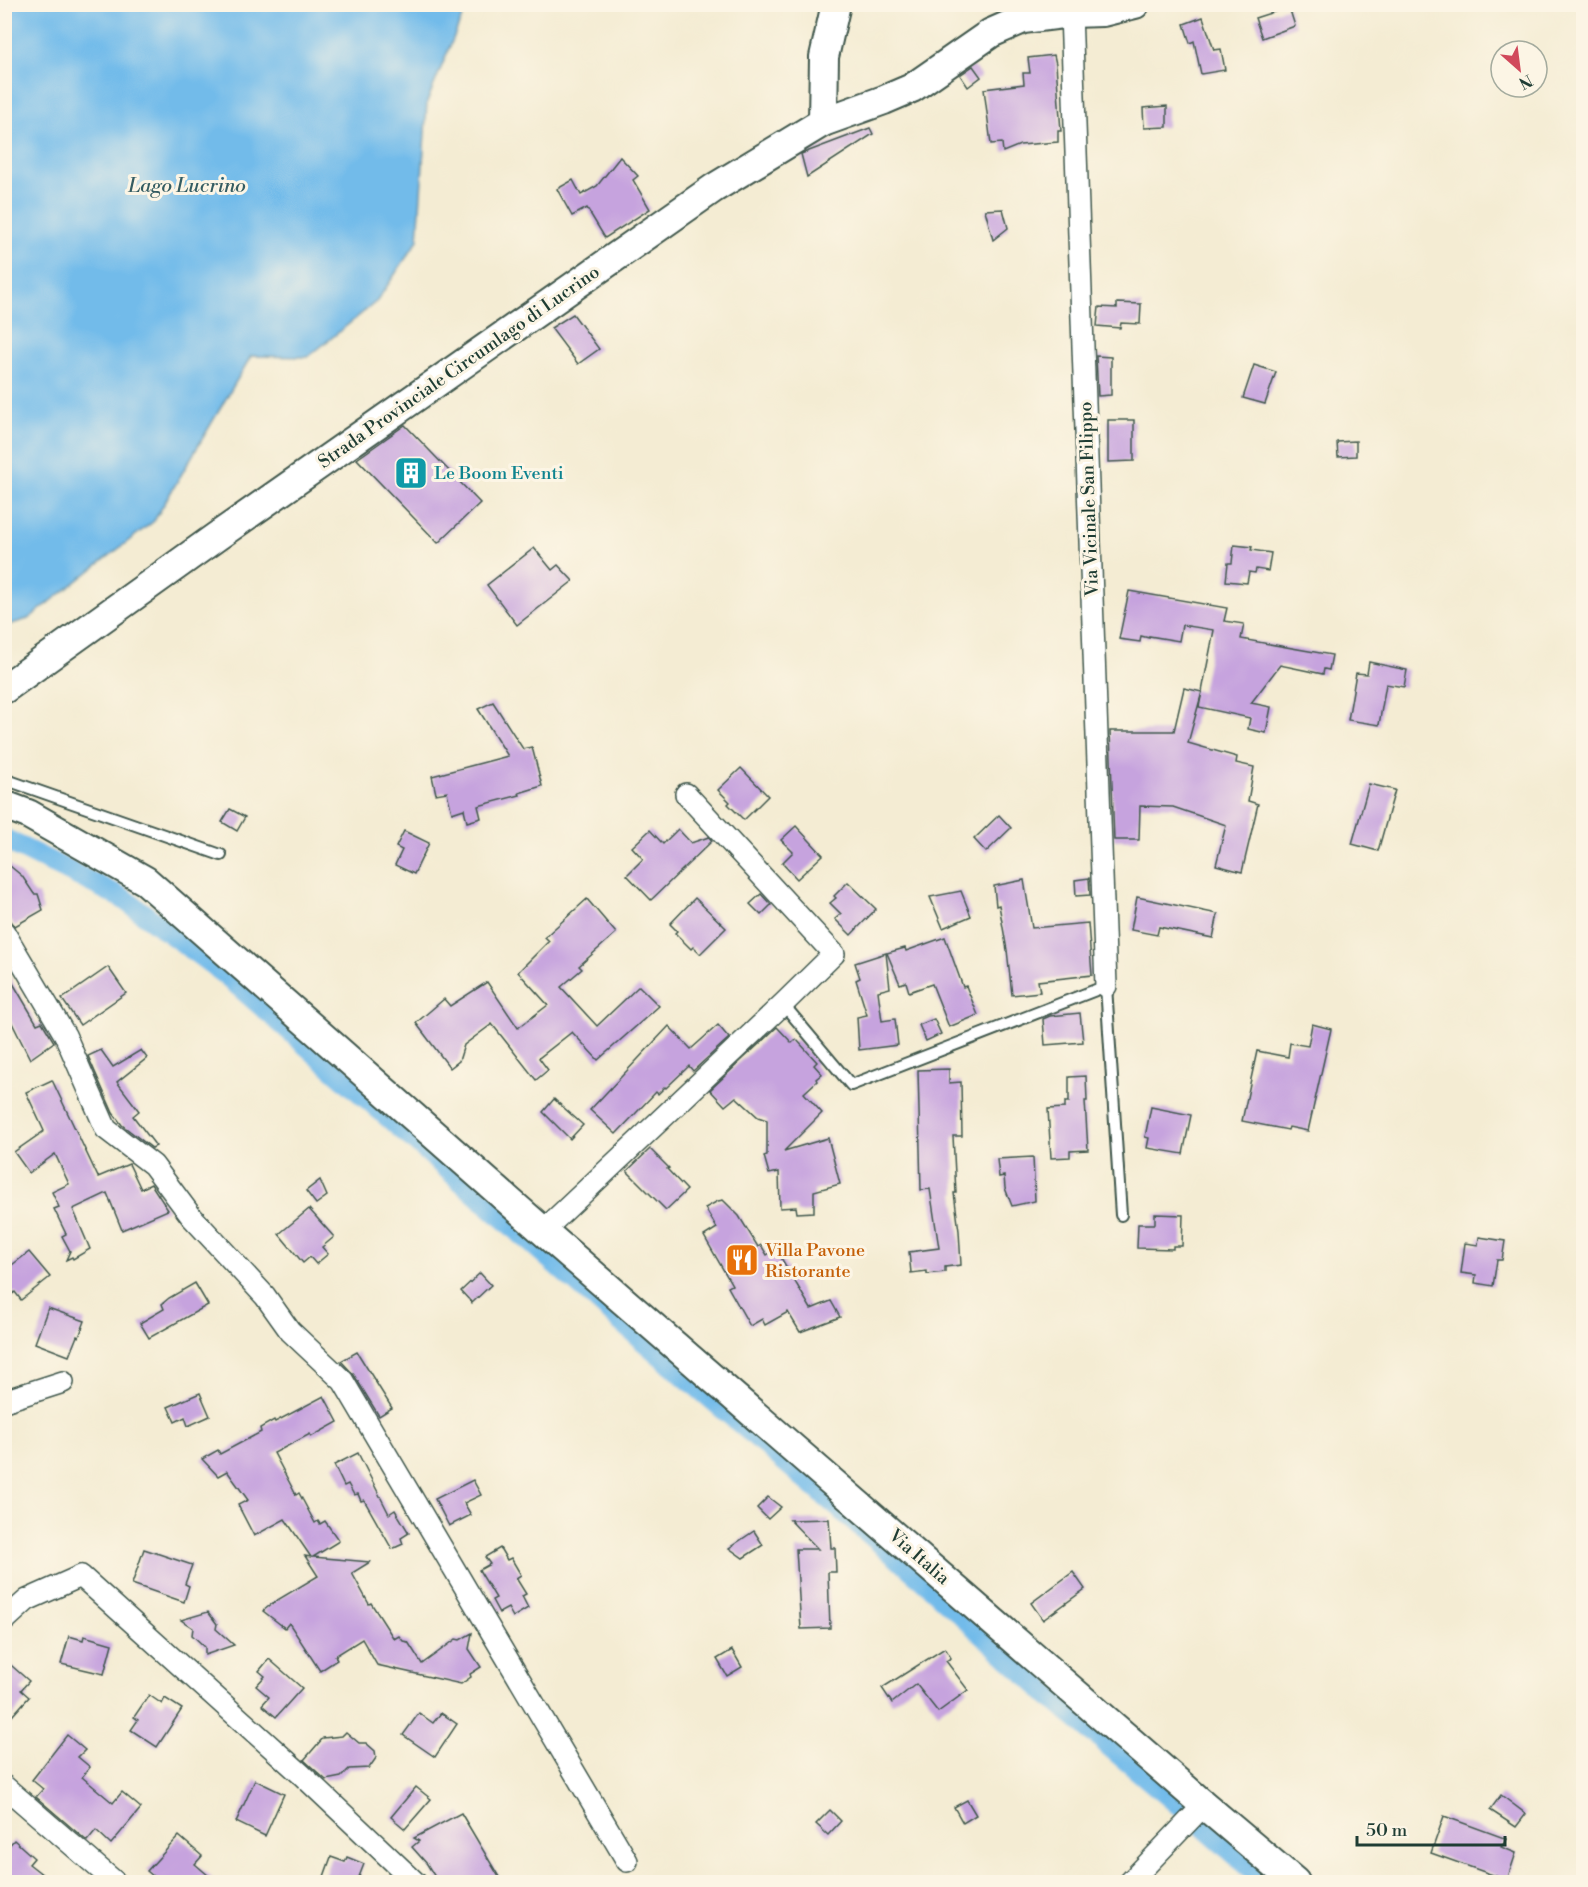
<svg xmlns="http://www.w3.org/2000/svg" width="1588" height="1887" font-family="'Libre Bodoni',serif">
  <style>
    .water { fill: #72bbea; stroke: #487c8f; stroke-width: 1.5 }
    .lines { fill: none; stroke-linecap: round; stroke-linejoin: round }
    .canal { stroke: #72bbea; stroke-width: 21 }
    .building { fill: #c6a3de }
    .lane-casing { stroke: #3f574c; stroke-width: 14 }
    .street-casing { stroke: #3f574c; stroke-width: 24 }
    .secondary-casing { stroke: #3f574c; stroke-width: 32 }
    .lane { stroke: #fff; stroke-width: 10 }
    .street { stroke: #fff; stroke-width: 21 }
    .secondary { stroke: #fff; stroke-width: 28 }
    .labels { text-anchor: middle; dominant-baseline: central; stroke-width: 6; stroke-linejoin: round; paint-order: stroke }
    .street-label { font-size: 18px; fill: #1f3d34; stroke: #fcf5e5 }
    .culture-label { font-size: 18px; fill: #0d838f; stroke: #fcf5e5; text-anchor: start }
    .food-label { font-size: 18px; fill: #c56008; stroke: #fcf5e5; text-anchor: start }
    .water-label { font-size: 20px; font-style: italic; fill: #345c62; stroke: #fcf5e5 }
  </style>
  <rect width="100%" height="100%" fill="#fcf5e5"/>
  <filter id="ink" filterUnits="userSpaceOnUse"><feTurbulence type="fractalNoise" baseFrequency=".0167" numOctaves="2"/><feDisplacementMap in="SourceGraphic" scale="12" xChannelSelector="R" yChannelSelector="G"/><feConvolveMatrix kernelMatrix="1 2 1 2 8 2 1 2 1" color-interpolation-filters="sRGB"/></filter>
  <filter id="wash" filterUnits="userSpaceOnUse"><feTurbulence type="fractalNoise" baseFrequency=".008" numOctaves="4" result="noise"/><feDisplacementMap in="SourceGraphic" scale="24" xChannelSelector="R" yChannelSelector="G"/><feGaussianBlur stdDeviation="1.35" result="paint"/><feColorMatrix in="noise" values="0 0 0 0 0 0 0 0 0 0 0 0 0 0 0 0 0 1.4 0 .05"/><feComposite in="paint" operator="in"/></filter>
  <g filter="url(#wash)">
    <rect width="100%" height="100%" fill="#f4ecd3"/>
    <path class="water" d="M 5,4 L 467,5 L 427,102 L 418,240 L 377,301 L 308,357 L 251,356 L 154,521 L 28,619 L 5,626 Z"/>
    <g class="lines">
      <g class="canal">
        <path d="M 4,839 L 121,897 L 225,974 L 625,1325 L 927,1583 L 1051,1697 L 1180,1806"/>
        <path d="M 1205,1828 L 1267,1882"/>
      </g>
    </g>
    <g id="blocks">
      <g class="building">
        <path d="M 1289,7 L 1295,26 L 1262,38 L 1255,18 Z"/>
        <path d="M 1203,17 L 1214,50 L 1221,49 L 1225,70 L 1201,74 L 1194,41 L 1190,43 L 1184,24 Z"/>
        <path d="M 1054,55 L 1056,64 L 1061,131 L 1058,131 L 1058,142 L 1020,145 L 1003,152 L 1002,143 L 991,144 L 984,89 L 1024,84 L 1023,73 L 1030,73 L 1028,58 Z"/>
        <path d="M 973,66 L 981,77 L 968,87 L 960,75 Z"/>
        <path d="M 1167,106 L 1167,127 L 1144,128 L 1143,108 Z"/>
        <path d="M 870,128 L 873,134 L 807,177 L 801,154 Z"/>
        <path d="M 620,157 L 638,176 L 633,180 L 650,209 L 605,238 L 587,208 L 572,216 L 557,189 L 573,180 L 581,195 L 597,186 Z"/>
        <path d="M 1003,209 L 1008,228 L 993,240 L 985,210 Z"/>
        <path d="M 1117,303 L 1141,304 L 1140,324 L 1121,323 L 1120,328 L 1097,326 L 1099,307 L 1117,308 Z"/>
        <path d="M 573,314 L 599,349 L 578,364 L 551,328 Z"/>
        <path d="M 1096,356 L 1111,357 L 1111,395 L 1098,396 Z"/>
        <path d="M 1254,365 L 1276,372 L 1265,404 L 1243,398 Z"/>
        <path d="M 1108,420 L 1134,420 L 1134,461 L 1108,462 Z"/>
        <path d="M 405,425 L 480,503 L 438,543 L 357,459 Z"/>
        <path d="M 1356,441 L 1356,456 L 1338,457 L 1337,442 Z"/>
        <path d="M 1234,545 L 1252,547 L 1251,550 L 1271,553 L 1268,571 L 1256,569 L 1255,573 L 1249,572 L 1247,583 L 1226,581 L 1228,563 L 1232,563 Z"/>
        <path d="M 534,548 L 552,570 L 558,565 L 573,581 L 517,625 L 487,585 Z"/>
        <path d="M 1129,591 L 1227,608 L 1224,621 L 1244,624 L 1241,639 L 1332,655 L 1329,670 L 1324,669 L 1323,674 L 1280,665 L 1251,703 L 1271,707 L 1266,733 L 1248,729 L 1250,718 L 1199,707 L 1214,630 L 1182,625 L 1179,641 L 1149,636 L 1149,638 L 1141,636 L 1140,642 L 1119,639 Z"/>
        <path d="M 1369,662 L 1407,670 L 1404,687 L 1386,684 L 1379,725 L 1348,720 L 1356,673 L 1367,674 Z"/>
        <path d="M 1184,688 L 1202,692 L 1188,743 L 1237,757 L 1236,763 L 1254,767 L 1248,801 L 1258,804 L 1242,872 L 1216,865 L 1226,825 L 1173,807 L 1140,806 L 1139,840 L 1114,840 L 1110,731 L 1174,731 Z"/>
        <path d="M 493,702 L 523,749 L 532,747 L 542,786 L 519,793 L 520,795 L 478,806 L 481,818 L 467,822 L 464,809 L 452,813 L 447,792 L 436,794 L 432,776 L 508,756 L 478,709 Z"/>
        <path d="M 741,768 L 768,796 L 744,820 L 728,804 L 730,802 L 718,790 Z"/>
        <path d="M 1369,784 L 1395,790 L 1378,851 L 1352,844 Z"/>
        <path d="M 230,809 L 245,817 L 237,831 L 222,822 Z"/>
        <path d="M 999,815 L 1011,828 L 986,852 L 974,839 Z"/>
        <path d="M 796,826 L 823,855 L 797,879 L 782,863 L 793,852 L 781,840 Z"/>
        <path d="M 678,829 L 691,843 L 709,837 L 712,841 L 651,900 L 627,875 L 643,859 L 632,847 L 650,830 L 663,844 Z"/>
        <path d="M 404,831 L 429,843 L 414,874 L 395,865 L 402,850 L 396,847 Z"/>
        <path d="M 4,861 L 22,876 L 34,894 L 38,894 L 43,910 L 15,926 L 11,921 L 4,919 Z"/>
        <path d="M 1089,878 L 1090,895 L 1076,896 L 1075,880 Z"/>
        <path d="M 1024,880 L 1032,928 L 1088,923 L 1092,975 L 1038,981 L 1040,992 L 1012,995 L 1007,950 L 999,905 L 996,906 L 994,886 Z"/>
        <path d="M 848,882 L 876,909 L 851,935 L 835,919 L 841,914 L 830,903 L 836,898 L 834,896 Z"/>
        <path d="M 961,891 L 971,916 L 943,928 L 930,897 Z"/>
        <path d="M 761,894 L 771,905 L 761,915 L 750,904 Z"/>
        <path d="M 1137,897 L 1218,914 L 1213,938 L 1159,927 L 1157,935 L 1131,930 Z"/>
        <path d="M 695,898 L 726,928 L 700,954 L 693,947 L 691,949 L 675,933 L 677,931 L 670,924 Z"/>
        <path d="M 587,899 L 616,933 L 579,966 L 582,969 L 561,987 L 597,1026 L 639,986 L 659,1006 L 598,1060 L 572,1032 L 539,1058 L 548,1070 L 536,1080 L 492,1024 L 464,1045 L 459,1061 L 450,1068 L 416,1023 L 444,999 L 450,1006 L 487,982 L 518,1028 L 548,1005 L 518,972 L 549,941 L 545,937 Z"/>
        <path d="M 945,937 L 963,987 L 966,986 L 978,1015 L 949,1027 L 932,984 L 909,992 L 906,982 L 900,984 L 887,953 L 905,948 L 906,951 Z"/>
        <path d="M 886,953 L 890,988 L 878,991 L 882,1021 L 895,1019 L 898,1045 L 859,1050 L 857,1017 L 867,1015 L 856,980 L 860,978 L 855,963 Z"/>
        <path d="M 108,967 L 126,993 L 80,1025 L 62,999 Z"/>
        <path d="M 4,968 L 37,1024 L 42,1022 L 54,1042 L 30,1059 L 4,1007 Z"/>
        <path d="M 1080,1013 L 1083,1042 L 1045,1045 L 1043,1019 L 1050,1016 Z"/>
        <path d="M 934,1019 L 941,1034 L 926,1041 L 919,1025 Z"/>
        <path d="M 1312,1024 L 1331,1029 L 1308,1131 L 1289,1127 L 1288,1130 L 1242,1121 L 1257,1051 L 1288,1057 L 1290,1043 L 1308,1046 Z"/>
        <path d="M 718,1025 L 729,1038 L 693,1071 L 689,1066 L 666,1088 L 665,1087 L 658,1094 L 656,1092 L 616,1134 L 590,1110 L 669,1026 L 691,1049 Z"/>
        <path d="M 777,1027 L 792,1043 L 796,1039 L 817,1062 L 814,1065 L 822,1074 L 816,1079 L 817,1081 L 804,1093 L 822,1113 L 784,1151 L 828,1138 L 840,1184 L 814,1191 L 814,1212 L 797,1213 L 796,1207 L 780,1208 L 779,1172 L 769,1174 L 764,1156 L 767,1155 L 767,1120 L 758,1117 L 736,1097 L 725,1106 L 710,1090 Z"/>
        <path d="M 101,1050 L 113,1067 L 141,1050 L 147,1058 L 117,1082 L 139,1111 L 133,1116 L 156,1146 L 152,1148 L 122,1125 L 113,1113 L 88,1056 Z"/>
        <path d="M 949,1069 L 949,1083 L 961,1082 L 962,1136 L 953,1136 L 956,1193 L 954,1193 L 959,1231 L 961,1265 L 945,1267 L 945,1272 L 927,1274 L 927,1271 L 911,1273 L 909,1252 L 939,1248 L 930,1189 L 921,1190 L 918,1070 Z"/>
        <path d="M 1086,1076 L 1087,1101 L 1085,1101 L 1088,1150 L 1070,1151 L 1070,1157 L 1051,1158 L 1048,1109 L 1065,1108 L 1065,1102 L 1069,1102 L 1069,1077 Z"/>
        <path d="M 52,1080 L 98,1177 L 129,1164 L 141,1189 L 151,1184 L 168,1210 L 122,1230 L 107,1193 L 73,1209 L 90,1249 L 73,1259 L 72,1257 L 66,1260 L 70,1251 L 62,1236 L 66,1234 L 54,1209 L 59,1207 L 52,1192 L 69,1184 L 55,1154 L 29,1173 L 14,1152 L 44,1131 L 26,1092 Z"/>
        <path d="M 554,1099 L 583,1125 L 570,1139 L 543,1112 Z"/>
        <path d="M 1151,1107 L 1191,1115 L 1183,1154 L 1147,1148 L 1149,1138 L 1145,1137 Z"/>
        <path d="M 650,1149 L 669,1168 L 667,1169 L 687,1190 L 666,1210 L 627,1171 Z"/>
        <path d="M 1033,1157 L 1035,1201 L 1012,1206 L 1005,1188 L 1004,1176 L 999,1177 L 997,1159 Z"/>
        <path d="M 320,1180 L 327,1196 L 316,1204 L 306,1191 Z"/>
        <path d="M 723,1200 L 739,1216 L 758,1247 L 761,1245 L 767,1255 L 776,1249 L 811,1309 L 831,1301 L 840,1317 L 800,1332 L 788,1312 L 765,1325 L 762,1319 L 750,1326 L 728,1287 L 732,1285 L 704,1236 L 717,1228 L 705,1208 L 718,1201 Z"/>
        <path d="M 309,1209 L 334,1237 L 322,1247 L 328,1254 L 316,1264 L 310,1257 L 303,1263 L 279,1234 Z"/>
        <path d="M 1155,1214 L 1183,1215 L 1182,1246 L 1173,1246 L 1173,1249 L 1137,1248 L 1138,1224 L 1155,1224 Z"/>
        <path d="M 1479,1237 L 1505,1241 L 1502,1260 L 1497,1260 L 1493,1286 L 1475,1283 L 1476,1275 L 1461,1273 L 1465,1243 L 1478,1245 Z"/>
        <path d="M 29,1252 L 50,1277 L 21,1300 L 15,1292 L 4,1301 L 4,1271 Z"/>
        <path d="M 480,1273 L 491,1285 L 472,1303 L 461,1291 Z"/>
        <path d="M 195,1283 L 208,1305 L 149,1338 L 140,1323 L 164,1309 L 162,1304 L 169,1298 Z"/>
        <path d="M 48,1308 L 85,1321 L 79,1337 L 77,1336 L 69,1356 L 35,1343 Z"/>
        <path d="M 357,1352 L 392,1408 L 379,1416 L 354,1375 L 341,1361 Z"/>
        <path d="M 200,1393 L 210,1416 L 188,1426 L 185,1417 L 175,1422 L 168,1407 Z"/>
        <path d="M 324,1396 L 338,1422 L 311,1437 L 310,1434 L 274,1453 L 296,1495 L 299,1493 L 315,1523 L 318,1521 L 320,1524 L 325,1521 L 339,1541 L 313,1557 L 370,1562 L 352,1573 L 369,1604 L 371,1603 L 394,1639 L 399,1636 L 403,1641 L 408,1642 L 422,1664 L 456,1639 L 460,1640 L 472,1633 L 469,1649 L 481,1667 L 470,1674 L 471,1677 L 461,1684 L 377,1665 L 362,1639 L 335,1656 L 337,1660 L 320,1671 L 289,1623 L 285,1628 L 263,1611 L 274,1602 L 318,1576 L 305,1556 L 311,1557 L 285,1519 L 254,1536 L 238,1505 L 248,1500 L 227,1471 L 218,1476 L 202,1459 L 218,1450 L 220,1454 L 261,1432 L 260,1428 L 274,1420 L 275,1422 Z"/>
        <path d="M 358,1453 L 389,1514 L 395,1510 L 409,1533 L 401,1538 L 403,1544 L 392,1549 L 364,1500 L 361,1501 L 358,1494 L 354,1495 L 348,1484 L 344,1486 L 334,1465 Z"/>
        <path d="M 473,1480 L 481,1495 L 464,1503 L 471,1515 L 449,1526 L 435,1499 Z"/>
        <path d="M 768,1497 L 781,1507 L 768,1519 L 757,1508 Z"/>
        <path d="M 829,1519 L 831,1548 L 835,1548 L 836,1572 L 828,1572 L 830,1628 L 801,1629 L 796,1549 L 818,1549 L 790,1520 Z"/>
        <path d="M 754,1531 L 763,1545 L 743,1558 L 729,1548 Z"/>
        <path d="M 500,1548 L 507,1560 L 511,1558 L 521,1575 L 516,1578 L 526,1594 L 522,1596 L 528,1608 L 513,1617 L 508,1608 L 499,1613 L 492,1600 L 496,1598 L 479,1570 L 490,1564 L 485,1557 Z"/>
        <path d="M 144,1549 L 192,1565 L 185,1584 L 189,1586 L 184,1602 L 132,1584 Z"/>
        <path d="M 1073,1572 L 1085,1589 L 1043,1620 L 1031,1603 Z"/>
        <path d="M 208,1612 L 217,1624 L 216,1629 L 234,1645 L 205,1655 L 205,1647 L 192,1635 L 193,1628 L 181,1620 Z"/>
        <path d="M 69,1636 L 83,1640 L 84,1636 L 112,1644 L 104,1674 L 61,1664 Z"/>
        <path d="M 945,1648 L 951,1658 L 946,1661 L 968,1690 L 938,1712 L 916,1684 L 892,1703 L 882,1688 Z"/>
        <path d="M 732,1650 L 742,1667 L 727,1676 L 717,1659 Z"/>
        <path d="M 4,1659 L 29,1681 L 21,1690 L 29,1697 L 4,1725 Z"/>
        <path d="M 269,1659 L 302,1688 L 276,1717 L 262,1705 L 269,1697 L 256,1686 L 265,1676 L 259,1671 Z"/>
        <path d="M 149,1695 L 162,1704 L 165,1698 L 182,1709 L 157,1747 L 131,1730 L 138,1720 L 134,1717 Z"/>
        <path d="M 419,1713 L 433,1723 L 441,1713 L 457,1724 L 435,1757 L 403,1735 Z"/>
        <path d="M 346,1732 L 359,1743 L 366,1743 L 375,1751 L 376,1758 L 369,1768 L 349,1769 L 341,1777 L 326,1780 L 304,1760 L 323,1738 L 342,1736 Z"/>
        <path d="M 67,1735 L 85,1750 L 78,1757 L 90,1767 L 82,1777 L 113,1803 L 122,1792 L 141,1808 L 111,1844 L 96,1830 L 87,1841 L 36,1797 L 43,1789 L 32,1780 Z"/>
        <path d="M 255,1780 L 284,1794 L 265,1836 L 236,1822 Z"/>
        <path d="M 416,1787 L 431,1799 L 405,1829 L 391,1817 Z"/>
        <path d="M 1501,1795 L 1526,1814 L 1516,1827 L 1490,1810 Z"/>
        <path d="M 967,1800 L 976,1815 L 963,1823 L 954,1807 Z"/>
        <path d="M 830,1810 L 841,1821 L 828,1835 L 816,1824 Z"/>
        <path d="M 461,1813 L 502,1882 L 438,1882 L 427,1864 L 412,1847 L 419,1841 L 414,1838 Z"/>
        <path d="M 1444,1816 L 1507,1839 L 1501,1847 L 1516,1853 L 1507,1880 L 1431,1853 Z"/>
        <path d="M 179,1836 L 202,1856 L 195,1864 L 216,1882 L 160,1882 L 147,1871 Z"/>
        <path d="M 14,1840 L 34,1858 L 29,1864 L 52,1882 L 10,1882 L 4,1878 L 4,1851 Z"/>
        <path d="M 331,1857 L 345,1862 L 347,1857 L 364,1864 L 357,1882 L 322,1882 Z"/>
      </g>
    </g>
  </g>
  <g filter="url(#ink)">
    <use href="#blocks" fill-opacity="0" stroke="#3f574c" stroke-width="1.5"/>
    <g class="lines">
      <g class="lane-casing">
        <g id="lane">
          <path d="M 4,779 L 221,855"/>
          <path d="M 783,1004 L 851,1085 L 1106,986 L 1121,1215"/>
        </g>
      </g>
      <g class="street-casing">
        <g id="street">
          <path d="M 1071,13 L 1106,986"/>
          <path d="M 4,932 L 65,1035 L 106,1129 L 153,1165 L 191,1216 L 265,1296 L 290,1331 L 343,1381 L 627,1861"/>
          <path d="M 543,1231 L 783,1004 L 834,954 L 686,794"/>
          <path d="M 4,1401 L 63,1382"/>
          <path d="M 4,1621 L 27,1600 L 81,1576 L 302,1775 L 415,1882"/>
          <path d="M 4,1786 L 115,1882"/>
          <path d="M 1130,1882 L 1204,1805"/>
        </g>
      </g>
      <g class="secondary-casing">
        <g id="secondary">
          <path d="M 823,122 L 824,57 L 836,4"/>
          <path d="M 4,689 L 216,537 L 714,188 L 823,122 L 884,100 L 912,88 L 991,33 L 1023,19 L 1071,13 L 1103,12 L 1135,4"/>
          <path d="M 4,805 L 28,814 L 146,881 L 543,1231 L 1204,1805 L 1295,1882"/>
        </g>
      </g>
      <use href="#lane" class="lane"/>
      <use href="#street" class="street"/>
      <use href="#secondary" class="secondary"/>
    </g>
  </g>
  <defs>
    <g id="building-square" transform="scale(1.725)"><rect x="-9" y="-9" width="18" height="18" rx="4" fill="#0f9aa8" stroke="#fcf5e5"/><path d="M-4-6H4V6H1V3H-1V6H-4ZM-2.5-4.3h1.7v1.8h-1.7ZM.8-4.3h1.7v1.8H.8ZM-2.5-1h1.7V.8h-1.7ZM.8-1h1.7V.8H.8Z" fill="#fff"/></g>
    <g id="restaurant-square" transform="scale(1.725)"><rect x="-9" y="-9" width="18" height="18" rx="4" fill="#e8710a" stroke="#fcf5e5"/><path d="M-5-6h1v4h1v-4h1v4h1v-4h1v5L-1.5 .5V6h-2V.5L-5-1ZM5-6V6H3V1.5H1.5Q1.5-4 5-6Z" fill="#fff"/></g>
  </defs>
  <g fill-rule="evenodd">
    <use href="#building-square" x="411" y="473"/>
    <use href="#restaurant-square" x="742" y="1260"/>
  </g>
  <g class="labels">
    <g class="street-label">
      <text transform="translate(459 367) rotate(-35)">Strada Provinciale Circumlago di Lucrino</text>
      <text transform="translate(1089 499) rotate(-92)">Via Vicinale San Filippo</text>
      <text transform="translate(919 1557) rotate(41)">Via Italia</text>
    </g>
    <g class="culture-label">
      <text x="434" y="473">Le Boom Eventi</text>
    </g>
    <g class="food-label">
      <text x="765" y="1250">Villa Pavone<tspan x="765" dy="21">Ristorante</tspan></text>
    </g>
    <g class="water-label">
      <text x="187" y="186">Lago Lucrino</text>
    </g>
  </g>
  <rect width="1588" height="1887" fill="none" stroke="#fcf5e5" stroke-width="24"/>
  <g transform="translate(1519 69) rotate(152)"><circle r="28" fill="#fcf5e5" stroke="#a4ab9e" stroke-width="1.5"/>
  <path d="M0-4.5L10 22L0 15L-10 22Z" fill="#d1495b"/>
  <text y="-9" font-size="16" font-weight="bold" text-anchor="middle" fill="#1f3d34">N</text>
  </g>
  <path d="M1357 1836v9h148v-9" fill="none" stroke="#1f3d34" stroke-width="3"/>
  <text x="1366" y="1836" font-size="18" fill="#1f3d34" stroke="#fcf5e5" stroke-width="4.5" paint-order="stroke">50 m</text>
</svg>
